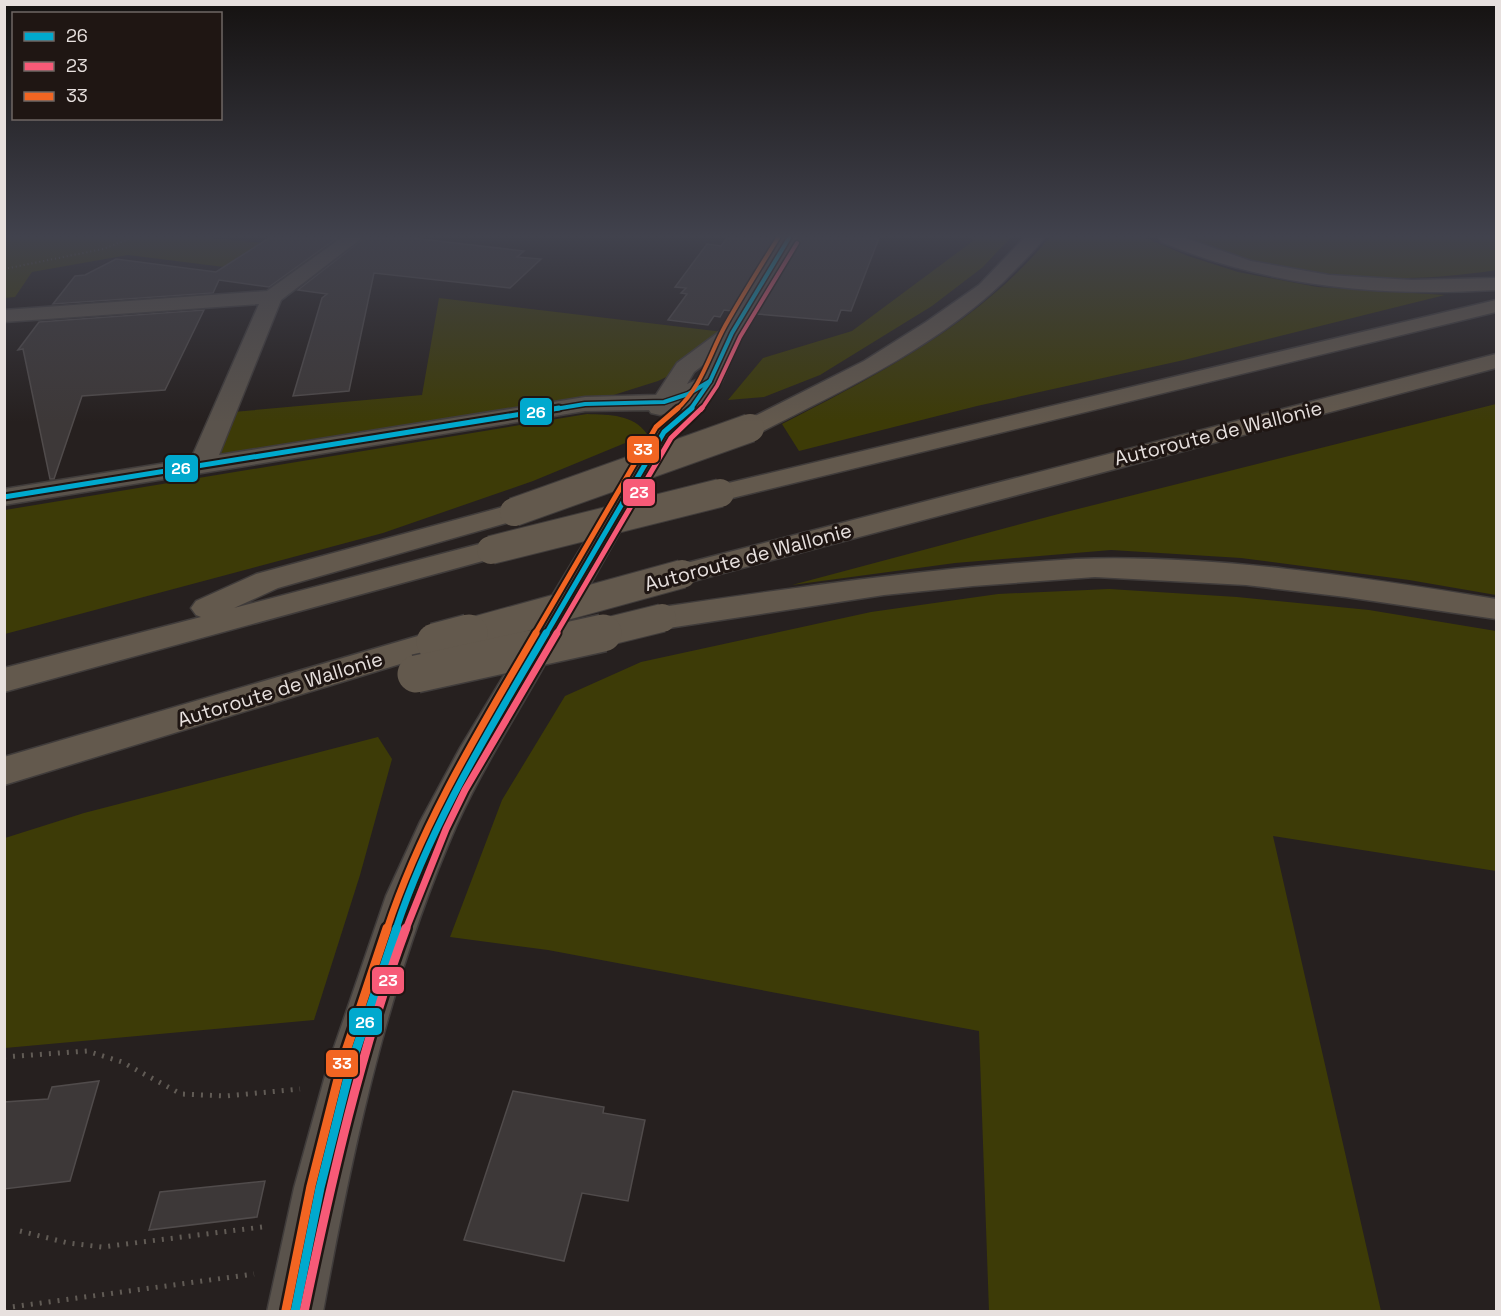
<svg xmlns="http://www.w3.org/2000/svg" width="1501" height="1316" font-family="'Space Grotesk',sans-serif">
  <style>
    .green { fill: #3d3b07 }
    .building { fill: #3d3838; stroke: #504b4b; stroke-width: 1.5 }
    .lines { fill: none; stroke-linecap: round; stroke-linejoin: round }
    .minor-casing { stroke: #403c3b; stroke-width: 3 }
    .highway-casing { stroke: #403c3b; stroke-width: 3 }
    .path-far1 { stroke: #615b55; stroke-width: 2; stroke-dasharray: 1 3; stroke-linecap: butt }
    .path { stroke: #615b55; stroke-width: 5; stroke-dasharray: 2 7; stroke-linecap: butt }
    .minor { fill: #5a534c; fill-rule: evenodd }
    .highway { fill: #63594d; fill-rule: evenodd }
    .highway-bridge-far1-casing { stroke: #403c3b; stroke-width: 30; stroke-linecap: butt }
    .highway-bridge-casing { stroke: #403c3b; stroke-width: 40; stroke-linecap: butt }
    .highway-bridge-far1 { stroke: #63594d; stroke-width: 28 }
    .highway-bridge { stroke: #63594d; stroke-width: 37 }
    .bus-1-far3-casing { stroke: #1f1613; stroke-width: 7 }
    .bus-1-far2-casing { stroke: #1f1613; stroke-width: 9 }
    .bus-1-far1-casing { stroke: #1f1613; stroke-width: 11 }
    .bus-1-casing { stroke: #1f1613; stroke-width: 14 }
    .bus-2-far3-casing { stroke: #1f1613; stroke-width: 7 }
    .bus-2-far2-casing { stroke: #1f1613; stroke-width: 9 }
    .bus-2-far1-casing { stroke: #1f1613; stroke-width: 11 }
    .bus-2-casing { stroke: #1f1613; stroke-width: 14 }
    .bus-3-far3-casing { stroke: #1f1613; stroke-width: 7 }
    .bus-3-far2-casing { stroke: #1f1613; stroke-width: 9 }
    .bus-3-far1-casing { stroke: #1f1613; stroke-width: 11 }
    .bus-3-casing { stroke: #1f1613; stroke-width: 14 }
    .bus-1-far3 { stroke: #00a9ce; stroke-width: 4 }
    .bus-1-far2 { stroke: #00a9ce; stroke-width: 5 }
    .bus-1-far1 { stroke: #00a9ce; stroke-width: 7 }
    .bus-1 { stroke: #00a9ce; stroke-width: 9 }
    .bus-2-far3 { stroke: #f75a77; stroke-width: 4 }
    .bus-2-far2 { stroke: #f75a77; stroke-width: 5 }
    .bus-2-far1 { stroke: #f75a77; stroke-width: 7 }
    .bus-2 { stroke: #f75a77; stroke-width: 9 }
    .bus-3-far3 { stroke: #f26522; stroke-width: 4 }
    .bus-3-far2 { stroke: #f26522; stroke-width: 5 }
    .bus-3-far1 { stroke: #f26522; stroke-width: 7 }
    .bus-3 { stroke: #f26522; stroke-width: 9 }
    .labels { text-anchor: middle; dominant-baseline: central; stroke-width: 6; stroke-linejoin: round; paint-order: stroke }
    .street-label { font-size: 20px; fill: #e7e0de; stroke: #1f1613 }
    .line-badge { stroke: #1f1613; stroke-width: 2 }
    .badge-label { font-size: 16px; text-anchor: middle; font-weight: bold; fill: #fff }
  </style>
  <rect width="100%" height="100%" fill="#26201f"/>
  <g class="green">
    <path d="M 9,238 L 212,238 L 325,249 L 287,275 L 128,255 L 32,272 L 15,297 L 5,298 L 4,241 Z"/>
    <path d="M 971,238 L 1010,238 L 983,267 L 932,306 L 820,375 L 764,397 L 728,400 L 763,358 L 852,331 L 973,241 Z"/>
    <path d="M 1049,238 L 1146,238 L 1188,256 L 1238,272 L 1317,287 L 1445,295 L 1184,360 L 977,406 L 799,451 L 782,424 C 879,374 978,324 1049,238 Z"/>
    <path d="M 1182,238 L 1496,238 L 1496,270 C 1421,282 1320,283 1246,261 C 1225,255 1203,246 1182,238 Z"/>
    <path d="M 439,298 L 732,333 L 685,368 L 658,381 L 585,404 L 202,464 L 222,413 L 422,395 Z"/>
    <path d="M 1496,404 L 1496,595 L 1409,580 L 1241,558 L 1111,550 L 955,563 L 792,585 L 1066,512 Z"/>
    <path d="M 587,414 C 610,415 633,414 647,434 L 533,481 L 383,533 L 5,634 L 5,510 Z"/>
    <path d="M 1109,589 L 1237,597 L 1369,610 L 1496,631 L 1496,871 L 1273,836 L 1381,1311 L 989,1311 L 979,1031 L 548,950 L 450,937 L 502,800 L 565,696 L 641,662 L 871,612 L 998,594 Z"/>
    <path d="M 378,737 L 392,759 L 360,875 L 314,1020 L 5,1048 L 5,838 L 84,813 Z"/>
  </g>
  <g class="building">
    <path d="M 269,238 L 337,238 L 269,287 L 219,280 L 213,293 L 53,304 L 75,276 L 85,275 L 116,259 L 216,272 Z"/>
    <path d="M 364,238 L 412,238 L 524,251 L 517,257 L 541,259 L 510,288 L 374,273 L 349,391 L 293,396 L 322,298 L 327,294 L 298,290 Z"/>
    <path d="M 727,238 L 777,238 L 732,311 L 724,310 L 720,317 L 714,316 L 708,325 L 668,320 L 687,294 L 681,293 L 686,288 L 675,287 L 707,244 L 721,246 Z"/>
    <path d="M 800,238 L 879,238 L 851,311 L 841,310 L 837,321 L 757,314 Z"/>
    <path d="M 204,310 L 165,390 L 82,396 L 54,479 L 50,479 L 23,349 L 18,350 L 39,322 Z"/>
    <path d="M 99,1081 L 70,1181 L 4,1189 L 4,1102 L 48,1099 L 52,1087 Z"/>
    <path d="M 513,1091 L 604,1107 L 603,1113 L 645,1120 L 628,1201 L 582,1193 L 564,1261 L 464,1240 Z"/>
    <path d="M 265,1181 L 257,1217 L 149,1230 L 160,1192 Z"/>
  </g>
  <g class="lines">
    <g class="minor-casing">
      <path id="minor" d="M 341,238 L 362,238 L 281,300 L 219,455 L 585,397 L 656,395 L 677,363 L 723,329 L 780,238 L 798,238 L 743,333 L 722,381 L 701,413 L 674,436 C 629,515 585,594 540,673 C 511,723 481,772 457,824 C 389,979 353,1146 323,1312 L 267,1312 L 294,1188 L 328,1065 L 386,896 L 420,822 L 460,748 L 651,432 L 682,404 L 673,406 L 669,413 L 660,415 L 651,413 L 649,410 L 585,411 L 4,505 L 4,489 L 191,459 L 259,304 L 4,322 L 4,310 L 267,291 ZM 707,362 L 699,379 L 687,384 L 694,372 Z"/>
    </g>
    <g class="highway-casing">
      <g id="highway">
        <path d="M 1024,238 L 1044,238 C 1036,249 1026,259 1016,269 C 946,343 849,387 759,433 L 750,436 L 741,433 L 737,428 L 741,423 L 864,361 L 926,322 L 979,285 Z"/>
        <path d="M 1159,238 L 1185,238 L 1251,261 L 1329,275 L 1412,280 L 1496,278 L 1496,290 C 1379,297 1270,287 1161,242 Z"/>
        <path d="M 1496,300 L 1496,312 L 720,501 L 710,499 L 706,493 L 710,487 L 720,485 Z"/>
        <path d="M 1496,354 L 1496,368 L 682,584 L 671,581 L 667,574 L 671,567 Z"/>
        <path d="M 514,504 L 524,506 L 528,512 L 524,518 L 278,588 L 234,608 L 491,541 L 501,544 L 506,550 L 501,556 L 4,692 L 4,668 L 201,617 L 196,615 L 191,608 L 196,601 L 256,574 Z"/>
        <path d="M 1076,559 C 1212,554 1361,577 1496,599 L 1496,619 L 1346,597 L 1246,585 L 1095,577 L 973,586 L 884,595 L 662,629 L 651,625 L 646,618 L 651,611 L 662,607 C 799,587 937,567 1076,559 Z"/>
        <path d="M 435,631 L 446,634 L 451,642 L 446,650 L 4,785 L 4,757 Z"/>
      </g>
    </g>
    <path class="path-far1" d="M 4,269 L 103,249 L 132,238"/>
    <g class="path">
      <path d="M 4,1057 L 87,1051 L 122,1062 L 181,1094 L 226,1096 L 300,1089"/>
      <path d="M 20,1231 L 68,1243 L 102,1247 L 262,1227"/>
      <path d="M 4,1308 L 254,1274"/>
    </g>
    <use href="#minor" class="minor"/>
    <use href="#highway" class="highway"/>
    <g class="highway-bridge-far1-casing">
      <g id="highway-bridge-far1">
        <path d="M 514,512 L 750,428"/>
        <path d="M 491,550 L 720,493"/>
        <path d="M 463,634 L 682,574"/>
        <path d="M 597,634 L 662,618"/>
      </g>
    </g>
    <g class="highway-bridge-casing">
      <g id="highway-bridge">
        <path d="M 435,642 L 469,633"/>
        <path d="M 416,674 L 603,633"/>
      </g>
    </g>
    <use href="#highway-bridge-far1" class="highway-bridge-far1"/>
    <use href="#highway-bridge" class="highway-bridge"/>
    <g class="bus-1-far3-casing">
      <g id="bus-1-far3">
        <path d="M 549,410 L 585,404 L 664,402 L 688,394 L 710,381"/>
        <path d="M 690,410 L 710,381 L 732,333 L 789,238"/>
      </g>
    </g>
    <g class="bus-1-far2-casing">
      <g id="bus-1-far2">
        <path d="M 4,497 L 559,408"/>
        <path d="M 546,634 L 664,432 L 692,408"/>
      </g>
    </g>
    <g class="bus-1-far1-casing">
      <path id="bus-1-far1" d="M 396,929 C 431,823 490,729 546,633"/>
    </g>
    <g class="bus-1-casing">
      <path id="bus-1" d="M 295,1312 L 320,1188 L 351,1065 L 397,928"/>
    </g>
    <g class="bus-2-far3-casing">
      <path id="bus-2-far3" d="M 701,410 L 717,386 L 740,337 L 797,243"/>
    </g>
    <g class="bus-2-far2-casing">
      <path id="bus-2-far2" d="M 556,634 L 671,438 L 702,408"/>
    </g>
    <g class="bus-2-far1-casing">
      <path id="bus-2-far1" d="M 406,929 L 446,829 L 465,790 L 557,633"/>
    </g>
    <g class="bus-2-casing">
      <path id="bus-2" d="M 304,1312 C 331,1182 360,1052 406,928"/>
    </g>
    <g class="bus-3-far3-casing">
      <path id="bus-3-far3" d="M 676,410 C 702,387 709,355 725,326 C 742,296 760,267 778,238"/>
    </g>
    <g class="bus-3-far2-casing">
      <path id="bus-3-far2" d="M 535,634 L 656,427 L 678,408"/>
    </g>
    <g class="bus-3-far1-casing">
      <path id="bus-3-far1" d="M 387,929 C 422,823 480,729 536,633"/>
    </g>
    <g class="bus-3-casing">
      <path id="bus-3" d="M 286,1310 L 311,1186 L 342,1063 L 387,928"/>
    </g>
    <use href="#bus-1-far3" class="bus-1-far3"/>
    <use href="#bus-1-far2" class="bus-1-far2"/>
    <use href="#bus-1-far1" class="bus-1-far1"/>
    <use href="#bus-1" class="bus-1"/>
    <use href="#bus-2-far3" class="bus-2-far3"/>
    <use href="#bus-2-far2" class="bus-2-far2"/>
    <use href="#bus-2-far1" class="bus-2-far1"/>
    <use href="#bus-2" class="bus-2"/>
    <use href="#bus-3-far3" class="bus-3-far3"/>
    <use href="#bus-3-far2" class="bus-3-far2"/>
    <use href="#bus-3-far1" class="bus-3-far1"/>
    <use href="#bus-3" class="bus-3"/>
  </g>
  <linearGradient id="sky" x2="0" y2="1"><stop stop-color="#151211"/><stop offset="0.56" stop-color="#41424d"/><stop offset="1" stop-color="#41424d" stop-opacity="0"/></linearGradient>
  <rect width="1501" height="422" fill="url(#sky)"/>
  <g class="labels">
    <g class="street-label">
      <text transform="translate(1218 433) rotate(-14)">Autoroute de Wallonie</text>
      <text transform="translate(748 557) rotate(-15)">Autoroute de Wallonie</text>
      <text transform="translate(280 689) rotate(-17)">Autoroute de Wallonie</text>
    </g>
  </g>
  <g class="line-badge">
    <rect x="519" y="397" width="34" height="29" rx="6" fill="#00a9ce"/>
    <rect x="626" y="435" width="34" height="29" rx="6" fill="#f26522"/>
    <rect x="164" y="454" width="35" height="29" rx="6" fill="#00a9ce"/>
    <rect x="622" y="478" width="34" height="29" rx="6" fill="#f75a77"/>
    <rect x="371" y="966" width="34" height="29" rx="6" fill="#f75a77"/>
    <rect x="348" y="1007" width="35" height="29" rx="6" fill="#00a9ce"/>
    <rect x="325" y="1049" width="34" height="29" rx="6" fill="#f26522"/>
  </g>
  <g class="badge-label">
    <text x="536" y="418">26</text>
    <text x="643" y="455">33</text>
    <text x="181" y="474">26</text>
    <text x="639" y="498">23</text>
    <text x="388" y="986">23</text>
    <text x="365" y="1028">26</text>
    <text x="342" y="1069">33</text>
  </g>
  <rect width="1501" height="1316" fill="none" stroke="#e7e0de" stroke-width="12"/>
  <rect x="12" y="12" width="210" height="108" fill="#1f1613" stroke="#6f6764" stroke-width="1.5"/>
  <rect x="24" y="32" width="30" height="9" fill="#00a9ce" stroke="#6f6764" stroke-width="1.5"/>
  <text x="66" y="42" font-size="18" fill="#e7e0de">26</text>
  <rect x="24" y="62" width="30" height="9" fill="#f75a77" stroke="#6f6764" stroke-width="1.5"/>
  <text x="66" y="72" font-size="18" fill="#e7e0de">23</text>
  <rect x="24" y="92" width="30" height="9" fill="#f26522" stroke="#6f6764" stroke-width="1.5"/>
  <text x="66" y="102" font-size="18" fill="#e7e0de">33</text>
</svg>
